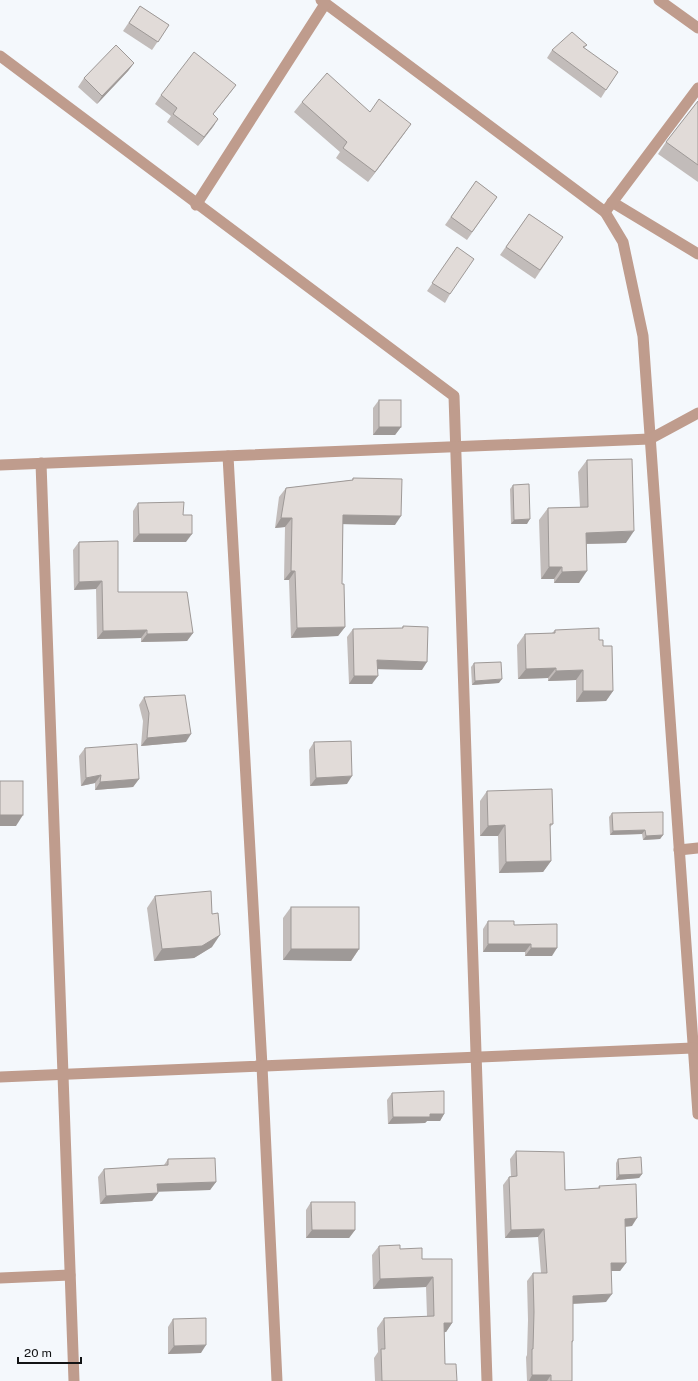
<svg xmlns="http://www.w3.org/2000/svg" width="698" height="1381" font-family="'Public Sans',sans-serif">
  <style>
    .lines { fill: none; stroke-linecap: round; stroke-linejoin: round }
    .minor { stroke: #bf9c8d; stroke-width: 11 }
    .wall { fill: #c2bcba }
    .shaded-wall { fill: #9e9997 }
    .building { fill: #e1dbd8; stroke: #9e9997 }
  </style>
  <rect width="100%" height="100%" fill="#f4f8fc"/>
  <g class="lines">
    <g class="minor">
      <path d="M 321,0 L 605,212 L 623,242 L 643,336 L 698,1114"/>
      <path d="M 659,0 L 698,28"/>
      <path d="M 0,56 L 454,396 L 487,1381"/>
      <path d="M 612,202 L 698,254"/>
      <path d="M 196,205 L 325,4"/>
      <path d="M 605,212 L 698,88"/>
      <path d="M 228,456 L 262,1066 L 277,1381"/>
      <path d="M 41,463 L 74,1381"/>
      <path d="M 0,465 L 650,439 L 698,413"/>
      <path d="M 679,850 L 698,848"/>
      <path d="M 0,1077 L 693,1048"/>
      <path d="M 0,1278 L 70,1275"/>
    </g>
  </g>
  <g class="wall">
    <path d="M 140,6 L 169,25 L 152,50 L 123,31 Z"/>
    <path d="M 587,45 L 584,48 L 606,90 L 601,98 L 547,58 L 552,50 Z"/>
    <path d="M 134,63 L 128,71 L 97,104 L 78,87 L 84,78 Z"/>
    <path d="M 236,85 L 213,114 L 218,119 L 198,146 L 167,122 L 171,116 L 155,104 L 161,95 Z"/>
    <path d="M 698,101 L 698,182 L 658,154 L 666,142 Z"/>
    <path d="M 302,102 L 370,112 L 411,124 L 368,182 L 336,158 L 340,152 L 294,112 Z"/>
    <path d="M 476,181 L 497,197 L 467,240 L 445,225 Z"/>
    <path d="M 529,214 L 563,237 L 535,279 L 500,255 Z"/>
    <path d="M 457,247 L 450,294 L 445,303 L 427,291 Z"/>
    <path d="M 379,400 L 401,427 L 395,435 L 373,435 L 373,408 Z"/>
    <path d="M 587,460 L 626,543 L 587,544 L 579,583 L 554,583 L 554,579 L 541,579 L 539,520 L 548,508 L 580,507 L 578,472 Z"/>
    <path d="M 353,478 L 395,525 L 343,524 L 342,584 L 345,627 L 338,636 L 291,638 L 289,580 L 284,580 L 285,527 L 275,528 L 279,497 L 286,488 L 352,480 Z"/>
    <path d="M 513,485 L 527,524 L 511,524 L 510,489 Z"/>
    <path d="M 138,503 L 183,515 L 186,542 L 133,542 L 133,511 Z"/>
    <path d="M 79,542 L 118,592 L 193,633 L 187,641 L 141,642 L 141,638 L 97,639 L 96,589 L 74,590 L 73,550 Z"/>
    <path d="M 403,626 L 422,670 L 377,669 L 372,684 L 349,684 L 347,637 L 353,629 L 402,628 Z"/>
    <path d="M 555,630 L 599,640 L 603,646 L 613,691 L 606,701 L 576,702 L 576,680 L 548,681 L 548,678 L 518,679 L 517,645 L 525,634 L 552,633 Z"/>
    <path d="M 474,663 L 499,683 L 472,685 L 471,667 Z"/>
    <path d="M 144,697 L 186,742 L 141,746 L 143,721 L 139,705 Z"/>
    <path d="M 314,742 L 347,784 L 310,786 L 309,750 Z"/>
    <path d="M 85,748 L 139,779 L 133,787 L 95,790 L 95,783 L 81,786 L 79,756 Z"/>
    <path d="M 487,791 L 553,824 L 550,827 L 551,861 L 543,872 L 499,873 L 498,836 L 480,836 L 480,801 Z"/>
    <path d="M 612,813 L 663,835 L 660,839 L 643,840 L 642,834 L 610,835 L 609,817 Z"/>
    <path d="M 155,896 L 212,947 L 194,958 L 154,961 L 147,908 Z"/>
    <path d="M 291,907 L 359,949 L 351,961 L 283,960 L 283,918 Z"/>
    <path d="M 488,921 L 514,925 L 552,956 L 525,956 L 525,952 L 483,952 L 483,929 Z"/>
    <path d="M 392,1093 L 444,1114 L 440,1121 L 427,1121 L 425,1123 L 388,1124 L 387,1100 Z"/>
    <path d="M 516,1151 L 565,1190 L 598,1188 L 599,1186 L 632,1226 L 625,1227 L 626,1263 L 620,1271 L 611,1271 L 606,1302 L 573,1304 L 573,1341 L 572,1343 L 572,1381 L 527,1381 L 526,1357 L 527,1355 L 528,1320 L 527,1281 L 533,1273 L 541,1273 L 538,1237 L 505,1238 L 503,1185 L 509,1177 L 511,1176 L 510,1159 Z"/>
    <path d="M 168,1159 L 216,1182 L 210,1190 L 158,1191 L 158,1193 L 152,1201 L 100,1204 L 98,1177 L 104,1169 L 164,1165 Z"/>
    <path d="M 618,1159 L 642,1174 L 639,1178 L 616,1180 L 616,1163 Z"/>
    <path d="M 311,1202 L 355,1230 L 349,1238 L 306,1238 L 306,1210 Z"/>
    <path d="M 379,1246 L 400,1249 L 422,1259 L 452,1259 L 452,1323 L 446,1332 L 444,1332 L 445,1364 L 457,1381 L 375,1381 L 374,1358 L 378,1352 L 377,1328 L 384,1318 L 427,1316 L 426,1287 L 373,1289 L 372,1255 Z"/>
    <path d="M 173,1319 L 201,1353 L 168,1354 L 168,1327 Z"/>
  </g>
  <g class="shaded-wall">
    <path d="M 134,63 L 128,71 L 97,104 L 102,96 Z"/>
    <path d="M 236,85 L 230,93 L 207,122 L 213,114 Z"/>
    <path d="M 218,119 L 213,127 L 198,146 L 204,137 Z"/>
    <path d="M 411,124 L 404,134 L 368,182 L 375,172 Z"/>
    <path d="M 379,427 L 401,427 L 395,435 L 373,435 Z"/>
    <path d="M 343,515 L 401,516 L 395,525 L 337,524 Z"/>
    <path d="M 281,518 L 292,518 L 285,527 L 275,528 Z"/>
    <path d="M 530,519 L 527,524 L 511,524 L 514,520 Z"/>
    <path d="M 634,531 L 626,543 L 578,544 L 586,533 Z"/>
    <path d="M 139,534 L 192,534 L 186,542 L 133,542 Z"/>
    <path d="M 549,567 L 562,567 L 554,579 L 541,579 Z"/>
    <path d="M 291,571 L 295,571 L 289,580 L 284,580 Z"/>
    <path d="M 587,571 L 579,583 L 554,583 L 562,572 Z"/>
    <path d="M 102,581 L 96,589 L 74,590 L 79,582 Z"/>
    <path d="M 345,627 L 338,636 L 291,638 L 297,628 Z"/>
    <path d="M 147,630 L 141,638 L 97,639 L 103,631 Z"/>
    <path d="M 193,633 L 187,641 L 141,642 L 147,634 Z"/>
    <path d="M 377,660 L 427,662 L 422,670 L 372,669 Z"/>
    <path d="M 556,668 L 548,678 L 518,679 L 526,669 Z"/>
    <path d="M 583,670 L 576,680 L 548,681 L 556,671 Z"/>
    <path d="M 354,676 L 378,676 L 372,684 L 349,684 Z"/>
    <path d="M 502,679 L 499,683 L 472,685 L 475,681 Z"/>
    <path d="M 583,691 L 613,691 L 606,701 L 576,702 Z"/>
    <path d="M 191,734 L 186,742 L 141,746 L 147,738 Z"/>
    <path d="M 101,775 L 95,783 L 81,786 L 86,778 Z"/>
    <path d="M 352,776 L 347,784 L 310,786 L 316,778 Z"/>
    <path d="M 139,779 L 133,787 L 95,790 L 100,782 Z"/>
    <path d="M 0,815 L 23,815 L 16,826 L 0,826 Z"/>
    <path d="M 505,825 L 498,836 L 480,836 L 488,826 Z"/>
    <path d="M 645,830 L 642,834 L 610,835 L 613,831 Z"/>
    <path d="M 663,835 L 660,839 L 643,840 L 646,836 Z"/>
    <path d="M 551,861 L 543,872 L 499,873 L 506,862 Z"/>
    <path d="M 220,935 L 212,947 L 194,958 L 154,961 L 162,949 Z"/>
    <path d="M 488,944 L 531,944 L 525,952 L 483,952 Z"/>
    <path d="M 531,948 L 557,948 L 552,956 L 525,956 Z"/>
    <path d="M 291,949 L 359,949 L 351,961 L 283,960 Z"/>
    <path d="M 430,1114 L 444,1114 L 440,1121 L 427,1121 L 425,1123 L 388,1124 L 393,1117 Z"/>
    <path d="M 642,1174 L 639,1178 L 616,1180 L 619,1175 Z"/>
    <path d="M 216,1182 L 210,1190 L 151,1192 L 157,1184 Z"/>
    <path d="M 158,1193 L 152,1201 L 100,1204 L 106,1196 Z"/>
    <path d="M 637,1218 L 632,1226 L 619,1227 L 625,1219 Z"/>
    <path d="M 544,1229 L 538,1237 L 505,1238 L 511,1230 Z"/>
    <path d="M 312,1230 L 355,1230 L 349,1238 L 306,1238 Z"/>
    <path d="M 611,1263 L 626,1263 L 620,1271 L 605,1271 Z"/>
    <path d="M 433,1277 L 426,1287 L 373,1289 L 380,1279 Z"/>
    <path d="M 612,1294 L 606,1302 L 567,1304 L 573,1296 Z"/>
    <path d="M 444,1323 L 452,1323 L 446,1332 L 437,1333 Z"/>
    <path d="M 206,1345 L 201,1353 L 168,1354 L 174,1346 Z"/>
    <path d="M 532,1375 L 551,1375 L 547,1381 L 529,1381 Z"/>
  </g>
  <g class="building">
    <path d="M 140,6 L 169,25 L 158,42 L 129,23 Z"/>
    <path d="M 572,32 L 587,45 L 583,47 L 618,72 L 606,90 L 552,50 Z"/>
    <path d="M 116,45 L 134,63 L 102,96 L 84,78 Z"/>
    <path d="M 194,52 L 236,85 L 213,114 L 218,119 L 204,137 L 173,114 L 177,108 L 161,95 Z"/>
    <path d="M 327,73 L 370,112 L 379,99 L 411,124 L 375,172 L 343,148 L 347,142 L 302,102 Z"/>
    <path d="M 698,101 L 698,165 L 666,142 Z"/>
    <path d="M 476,181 L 497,197 L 472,232 L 451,217 Z"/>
    <path d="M 529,214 L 563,237 L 540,270 L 506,247 Z"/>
    <path d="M 457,247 L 474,259 L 450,294 L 432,283 Z"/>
    <rect x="379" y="400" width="22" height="27"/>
    <path d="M 632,459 L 634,531 L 586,533 L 587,571 L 562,572 L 562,567 L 549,567 L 548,508 L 588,507 L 587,460 Z"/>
    <path d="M 353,478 L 402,479 L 401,516 L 343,515 L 342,584 L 344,584 L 345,627 L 297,628 L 295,571 L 291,571 L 292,518 L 281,518 L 286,488 L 353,480 Z"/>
    <path d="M 529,484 L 530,519 L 514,520 L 513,485 Z"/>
    <path d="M 184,502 L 183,515 L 192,515 L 192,534 L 139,534 L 138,503 Z"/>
    <path d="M 118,541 L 118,592 L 187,592 L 193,633 L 147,634 L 147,630 L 103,631 L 102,581 L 79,582 L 79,542 Z"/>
    <path d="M 403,626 L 428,627 L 427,662 L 377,660 L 378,676 L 354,676 L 353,629 L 403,628 Z"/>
    <path d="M 599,628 L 599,640 L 603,640 L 603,646 L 612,646 L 613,691 L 583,691 L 583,670 L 556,671 L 556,668 L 526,669 L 525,634 L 555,633 L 555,630 Z"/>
    <path d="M 501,662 L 502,679 L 475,681 L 474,663 Z"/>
    <path d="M 185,695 L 191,734 L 147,738 L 149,713 L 144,697 Z"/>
    <path d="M 351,741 L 352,776 L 316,778 L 314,742 Z"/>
    <path d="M 137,744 L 139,779 L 100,782 L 101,775 L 86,778 L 85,748 Z"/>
    <rect x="0" y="781" width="23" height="34"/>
    <path d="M 552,789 L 553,824 L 550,824 L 551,861 L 506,862 L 505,825 L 488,826 L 487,791 Z"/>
    <path d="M 663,812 L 663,835 L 646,836 L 645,830 L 613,831 L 612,813 Z"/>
    <path d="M 211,891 L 212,914 L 218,913 L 220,935 L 202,946 L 162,949 L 155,896 Z"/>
    <rect x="291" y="907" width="68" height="42"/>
    <path d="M 488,921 L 514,921 L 514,925 L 557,924 L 557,948 L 531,948 L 531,944 L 488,944 Z"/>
    <path d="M 444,1091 L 444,1114 L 430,1114 L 430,1117 L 393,1117 L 392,1093 Z"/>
    <path d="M 516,1151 L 564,1152 L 565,1190 L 600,1188 L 599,1186 L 636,1184 L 637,1218 L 625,1219 L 626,1263 L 611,1263 L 612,1294 L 573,1296 L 573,1341 L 572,1341 L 572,1381 L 551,1381 L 551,1375 L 532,1375 L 532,1349 L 533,1349 L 534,1312 L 533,1273 L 547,1273 L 544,1229 L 511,1230 L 509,1177 L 517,1176 Z"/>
    <path d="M 641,1157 L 642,1174 L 619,1175 L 618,1159 Z"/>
    <path d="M 215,1158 L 216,1182 L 157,1184 L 158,1193 L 106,1196 L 104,1169 L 168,1165 L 168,1159 Z"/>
    <path d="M 311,1202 L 355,1202 L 355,1230 L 312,1230 Z"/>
    <path d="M 400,1245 L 400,1249 L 422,1248 L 422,1259 L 452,1259 L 452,1323 L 444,1323 L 445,1364 L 456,1364 L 457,1381 L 382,1381 L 381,1349 L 385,1349 L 384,1318 L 434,1316 L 433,1277 L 380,1279 L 379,1246 Z"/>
    <path d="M 206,1318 L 206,1345 L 174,1346 L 173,1319 Z"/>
  </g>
  <path d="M18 1357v6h63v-6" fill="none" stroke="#121415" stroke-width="2"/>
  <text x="24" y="1357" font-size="12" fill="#121415" stroke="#f4f8fc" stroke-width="3" paint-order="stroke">20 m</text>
</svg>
